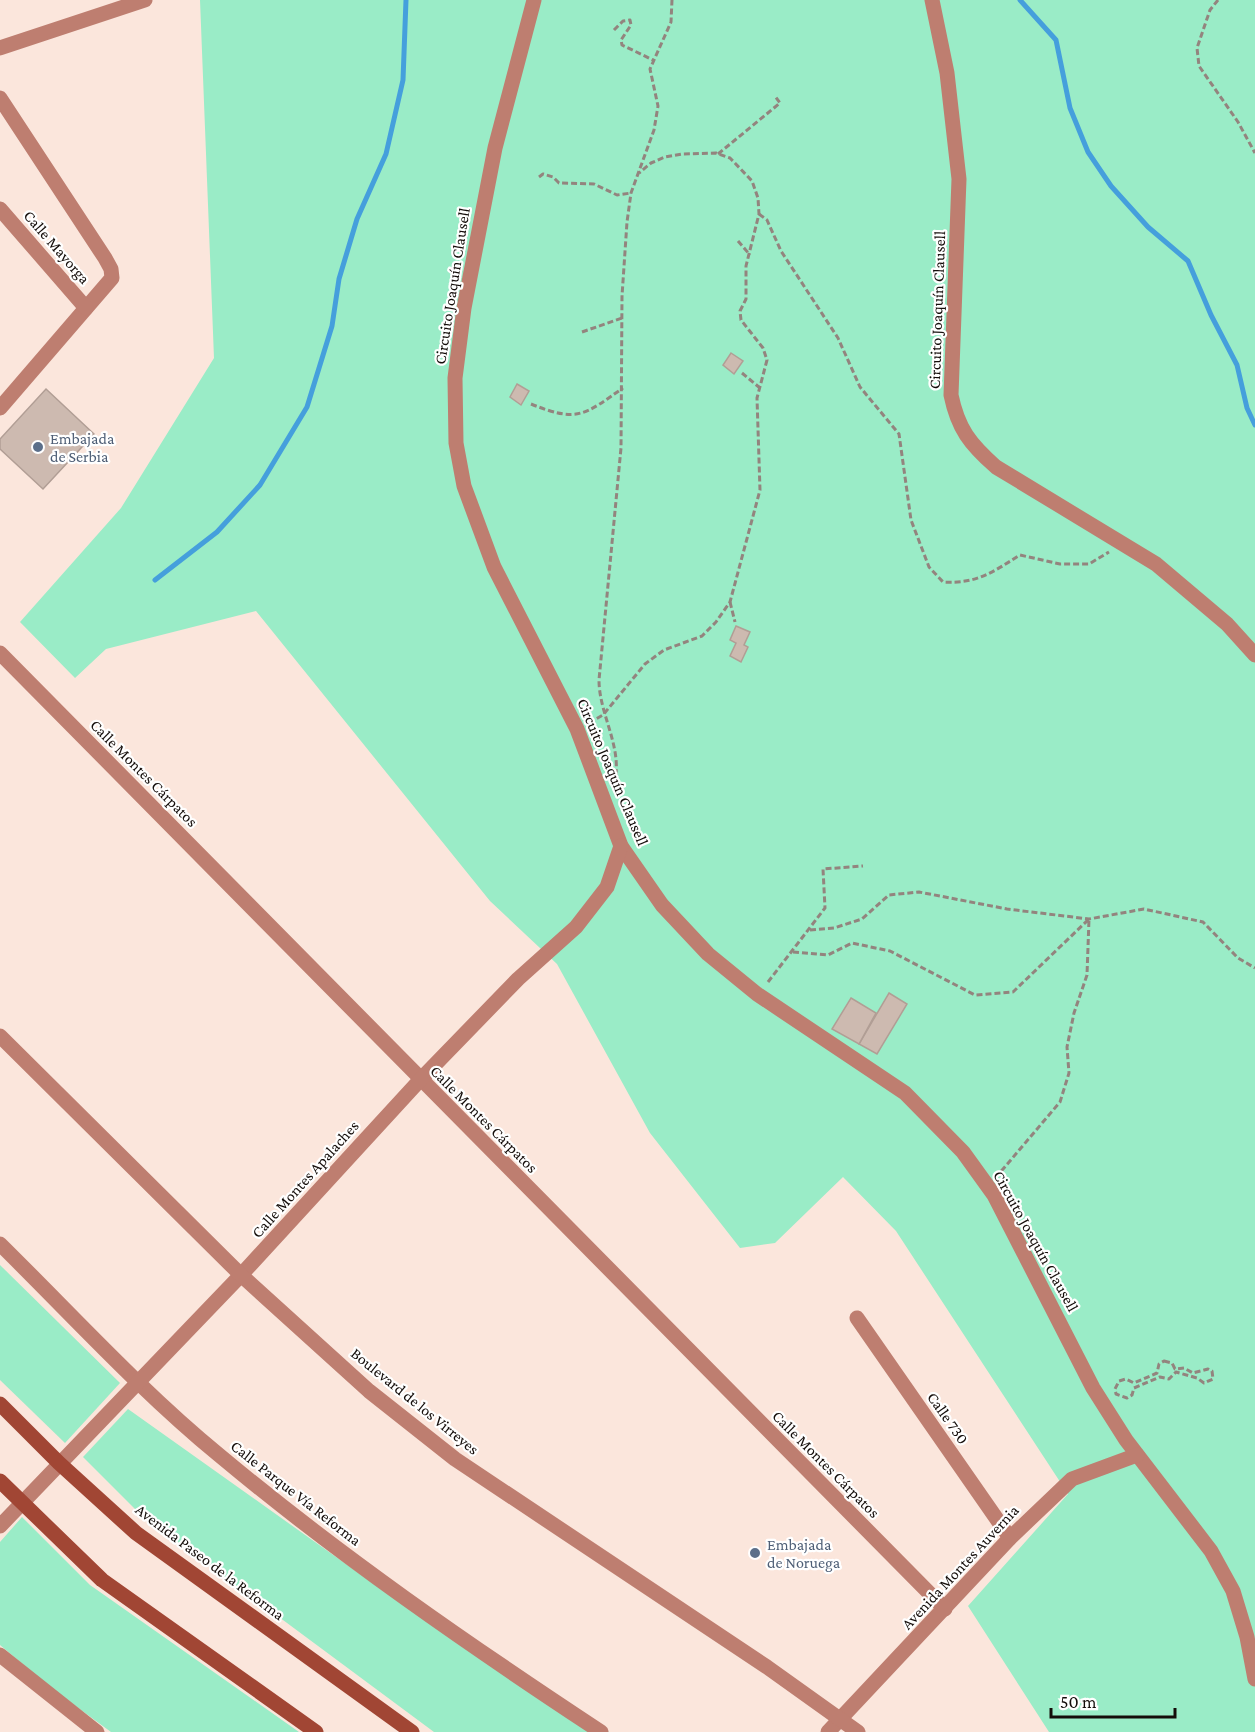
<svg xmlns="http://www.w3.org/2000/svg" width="1255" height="1732" font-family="'Crimson Pro',serif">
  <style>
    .green { fill: #9aecc7 }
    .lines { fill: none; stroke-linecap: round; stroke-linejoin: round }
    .stream { stroke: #459fdc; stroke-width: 5 }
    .building { fill: #cdbab0; stroke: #b19e95; stroke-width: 1.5 }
    .path { stroke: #93847e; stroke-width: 3; stroke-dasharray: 6 3; stroke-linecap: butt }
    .minor { stroke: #be7e70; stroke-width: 15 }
    .tertiary { stroke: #be7e70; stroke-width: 15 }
    .secondary { stroke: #a14634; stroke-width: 15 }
    .service-dot { fill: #5c6f8a; stroke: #fff; stroke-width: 2 }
    .labels { text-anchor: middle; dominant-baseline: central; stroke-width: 4.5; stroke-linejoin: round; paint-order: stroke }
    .street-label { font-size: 16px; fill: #140d0a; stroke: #fff }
    .service-label { font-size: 16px; fill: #4e5e75; stroke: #fff; text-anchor: start }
  </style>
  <rect width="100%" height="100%" fill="#fbe6dc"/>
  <g class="green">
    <path d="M 200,0 L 1255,0 L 1255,1732 L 1049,1732 L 968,1606 L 1068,1494 L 896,1231 L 843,1177 L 775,1243 L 740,1248 L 650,1133 L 557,964 L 490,901 L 256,611 L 106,649 L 75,678 L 20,622 L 121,508 L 214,358 Z"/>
    <path d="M 0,1265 L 120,1383 L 65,1443 L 0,1380 Z"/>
    <path d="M 128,1409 L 450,1638 L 609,1732 L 434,1732 L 140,1514 L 83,1457 Z"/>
    <path d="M 22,1517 L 90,1585 L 299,1732 L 111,1732 L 51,1688 L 0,1645 L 0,1542 Z"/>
  </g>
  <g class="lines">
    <g class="stream">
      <path d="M 1020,0 L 1056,40 L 1070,108 L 1088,152 L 1111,186 L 1148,227 L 1188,261 L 1211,315 L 1237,365 L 1247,408 L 1255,425"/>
      <path d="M 155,580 L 217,532 L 260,485 L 307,407 L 332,326 L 339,279 L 357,219 L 386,154 L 403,80 L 406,0"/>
    </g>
  </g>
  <g class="building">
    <path d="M 731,353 L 743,361 L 734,374 L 723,365 Z"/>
    <path d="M 517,384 L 529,391 L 521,405 L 510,397 Z"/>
    <path d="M 46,389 L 94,434 L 43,489 L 0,449 L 0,439 Z"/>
    <path d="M 736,626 L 750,632 L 744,645 L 748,647 L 741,662 L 730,656 L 736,643 L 730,640 Z"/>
    <path d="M 889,993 L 907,1004 L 877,1054 L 859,1044 Z"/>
    <path d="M 851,998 L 876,1013 L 859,1044 L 832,1029 Z"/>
  </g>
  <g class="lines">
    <g class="path">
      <path d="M 1218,0 L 1210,10 L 1197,48 L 1199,66 L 1238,122 L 1255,153"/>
      <path d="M 614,30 L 623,21 L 630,20 L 631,25 L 621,40 L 622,45 L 653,60"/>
      <path d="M 718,154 L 780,103 L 775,96"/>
      <path d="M 539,177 L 543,174 L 553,177 L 559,183 L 594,184 L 617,195 L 631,193"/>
      <path d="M 759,214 L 767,220 L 781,251 L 838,338 L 860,387 L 899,434 L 911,520 L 929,567 L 943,582 C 977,584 993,572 1020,555 L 1060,564 L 1089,564 L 1109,552"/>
      <path d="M 738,241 L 750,255"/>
      <path d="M 582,332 L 622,318"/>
      <path d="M 742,373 L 760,388"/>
      <path d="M 531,404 C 578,423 584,415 623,388"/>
      <path d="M 730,602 L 735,622"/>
      <path d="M 589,723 L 603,715 L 645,664 L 664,650 L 702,636 L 716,622 L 730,602 L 760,490 L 757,398 L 767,360 L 763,348 L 741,320 L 740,311 L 746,299 L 746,266 L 759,214 L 758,198 L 752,181 L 730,158 L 716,153 L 683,154 L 665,157 L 651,163 L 639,173"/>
      <path d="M 614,784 C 624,749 599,715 599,680 L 621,448 L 622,296 L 627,222 L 631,193 L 654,130 L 658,106 L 650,69 L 671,22 L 672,0"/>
      <path d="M 810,930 L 834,928 L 862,919 L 889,895 L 919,892 L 1007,909 L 1089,919 L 1144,909 L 1203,922 L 1238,958 L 1255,968"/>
      <path d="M 793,952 L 828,955 L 852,943 L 890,951 L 975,995 L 1013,992 L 1089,919 L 1087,975 L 1074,1013 L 1067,1047 L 1069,1073 L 1060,1102 L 998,1175"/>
      <path d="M 768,982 L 825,908 L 823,869 L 863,866"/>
      <path d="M 1164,1361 L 1172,1363 L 1175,1369 L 1184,1368 L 1193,1373 L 1208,1369 L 1212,1371 L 1213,1379 L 1204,1383 L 1197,1378 L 1176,1372 L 1169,1379 L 1160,1377 L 1134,1388 L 1132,1395 L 1127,1398 L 1116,1394 L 1115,1389 L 1119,1381 L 1126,1379 L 1134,1383 L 1157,1373 L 1159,1364 Z"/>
    </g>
    <g class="minor">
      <path d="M 534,0 L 495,148 L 464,308 L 455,378 L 456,443 L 464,486 L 494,567 L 577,729 L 621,846 L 662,905 L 708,954 L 757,994 L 905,1093 L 963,1152 L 994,1195 L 1093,1388 L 1126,1440 L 1211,1551 L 1233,1591 L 1247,1637 L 1255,1679"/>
      <path d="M 932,0 L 947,73 L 959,179 L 951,395 C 958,429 970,444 996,467 L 1156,564 L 1227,624 L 1255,655"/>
      <path d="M 0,48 L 145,0"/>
      <path d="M 0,98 L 105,258 L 111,269 L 112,278 L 0,408"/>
      <path d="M 0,209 L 86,308"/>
      <path d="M 0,653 L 945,1609"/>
      <path d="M 0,1244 C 72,1315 141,1391 219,1455 C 340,1556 469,1645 601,1732"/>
      <path d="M 857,1318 L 1010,1538"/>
      <path d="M 0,1526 L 241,1275 L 420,1080 L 518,979 L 576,927 L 607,887 L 621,846"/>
      <path d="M 0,1655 L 97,1732"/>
      <path d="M 828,1732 L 1010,1538 L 1072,1479 L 1137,1455"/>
    </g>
    <path class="tertiary" d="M 0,1036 L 241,1275 L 369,1391 L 455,1459 L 767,1667 L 858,1732"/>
    <g class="secondary">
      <path d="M 0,1404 L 59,1463 L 136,1533 L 412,1732"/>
      <path d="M 0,1481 L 102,1580 L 316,1732"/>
    </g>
  </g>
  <g class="service-dot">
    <circle cx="38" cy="447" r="6"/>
    <circle cx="755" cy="1553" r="6"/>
  </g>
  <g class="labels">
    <g class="street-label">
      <text transform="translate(57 247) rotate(49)">Calle Mayorga</text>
      <text transform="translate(452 286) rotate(-81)">Circuito Joaquín Clausell</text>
      <text transform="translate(937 310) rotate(-88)">Circuito Joaquín Clausell</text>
      <text transform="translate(613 772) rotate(67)">Circuito Joaquín Clausell</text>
      <text transform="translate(144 773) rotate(45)">Calle Montes Cárpatos</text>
      <text transform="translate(484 1119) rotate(45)">Calle Montes Cárpatos</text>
      <text transform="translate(305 1179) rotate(-48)">Calle Montes Apalaches</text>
      <text transform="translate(1036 1241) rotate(61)">Circuito Joaquín Clausell</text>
      <text transform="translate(415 1401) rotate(39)">Boulevard de los Virreyes</text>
      <text transform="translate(948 1418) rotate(55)">Calle 730</text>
      <text transform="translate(826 1464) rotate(45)">Calle Montes Cárpatos</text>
      <text transform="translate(296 1493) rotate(38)">Calle Parque Vía Reforma</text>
      <text transform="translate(210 1562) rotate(37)">Avenida Paseo de la Reforma</text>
      <text transform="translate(960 1567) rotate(-47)">Avenida Montes Auvernia</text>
    </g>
    <g class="service-label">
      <text x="50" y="438">Embajada<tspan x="50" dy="18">de Serbia</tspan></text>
      <text x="767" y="1544">Embajada<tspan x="767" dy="18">de Noruega</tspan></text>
    </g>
  </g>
  <path d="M1051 1708v9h124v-9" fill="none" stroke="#140d0a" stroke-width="3"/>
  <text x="1060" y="1708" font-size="18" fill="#140d0a" stroke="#ffffff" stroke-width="4.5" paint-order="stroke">50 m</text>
</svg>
